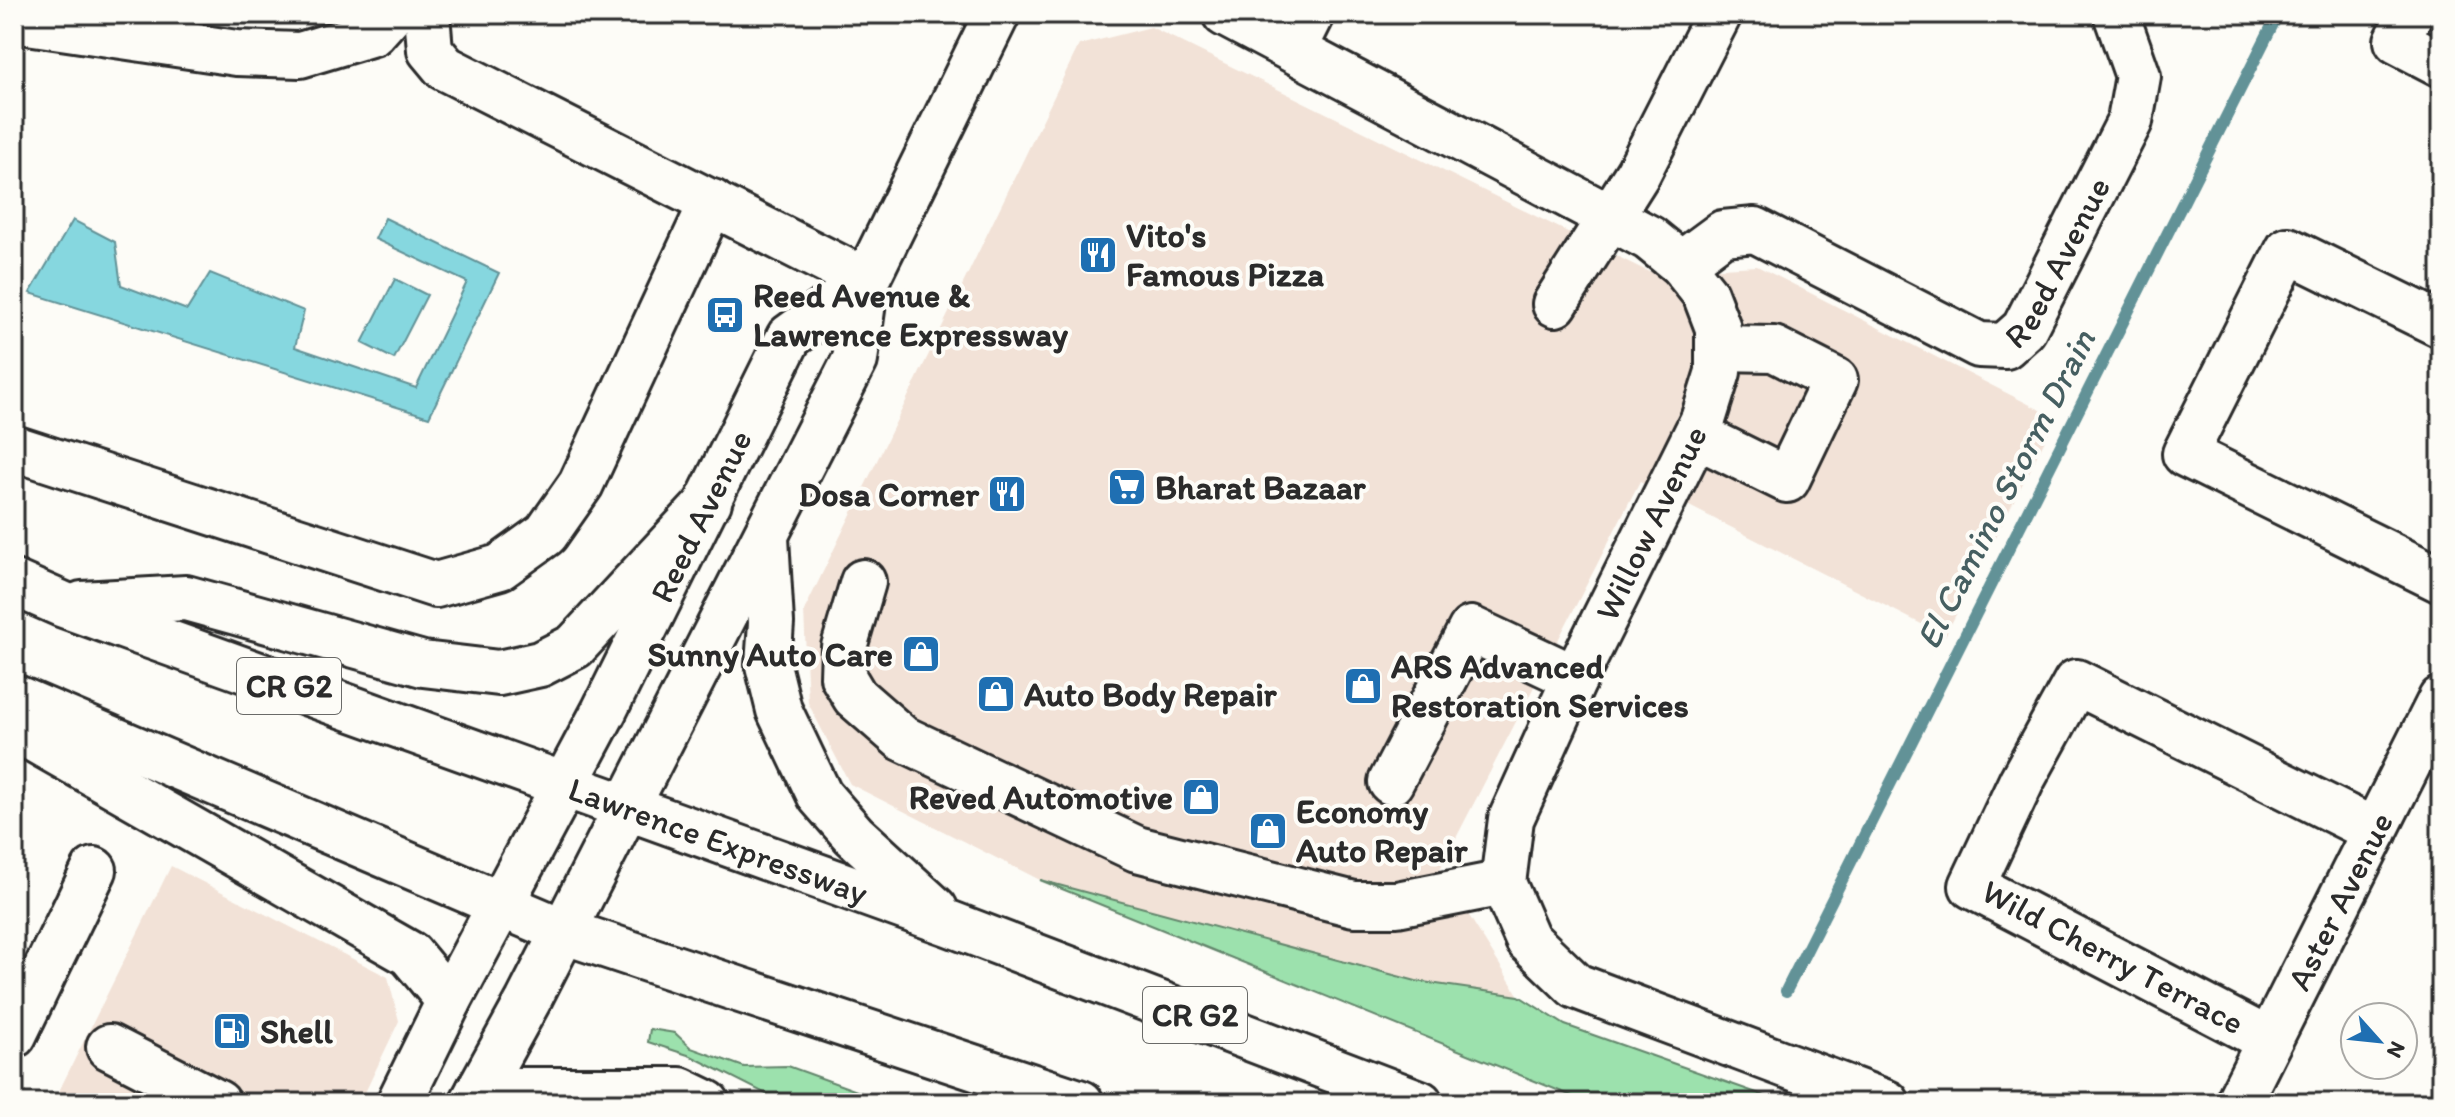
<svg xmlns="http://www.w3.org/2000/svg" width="2455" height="1117" font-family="Itim,sans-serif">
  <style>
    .built { fill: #f2e2d7 }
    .green { fill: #9ce1ad; stroke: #64866c; stroke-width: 2 }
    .water { fill: #86d7df; stroke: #629297; stroke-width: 2 }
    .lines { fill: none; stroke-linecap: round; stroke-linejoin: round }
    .stream { stroke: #629297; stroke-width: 12 }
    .minor-casing { stroke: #2b2b2b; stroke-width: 50 }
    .major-casing { stroke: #2b2b2b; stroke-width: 50 }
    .highway-casing { stroke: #2b2b2b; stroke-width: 50 }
    .minor { stroke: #fdfcf7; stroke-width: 44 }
    .major { stroke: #fdfcf7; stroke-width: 44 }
    .highway { stroke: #fdfcf7; stroke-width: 44 }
    .labels { text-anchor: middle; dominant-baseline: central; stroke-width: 8; stroke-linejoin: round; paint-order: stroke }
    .shield { fill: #fdfcf7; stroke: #6a6a68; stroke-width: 2 }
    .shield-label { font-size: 32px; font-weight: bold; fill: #2b2b2b }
    .poi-label { font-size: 34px; font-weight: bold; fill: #2b2b2b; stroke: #fdfcf7; text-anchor: start }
    .street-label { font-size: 34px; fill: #2b2b2b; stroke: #fdfcf7 }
    .water-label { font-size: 36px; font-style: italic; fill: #465f61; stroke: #fdfcf7 }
  </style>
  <rect width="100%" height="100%" fill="#fdfcf7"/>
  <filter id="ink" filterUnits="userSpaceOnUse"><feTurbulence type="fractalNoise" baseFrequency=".0125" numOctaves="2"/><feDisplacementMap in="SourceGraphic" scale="16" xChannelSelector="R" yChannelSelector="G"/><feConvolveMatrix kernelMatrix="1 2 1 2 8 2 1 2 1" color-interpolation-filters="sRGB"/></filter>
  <g filter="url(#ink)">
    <g class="built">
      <path d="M 1151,27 L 1649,272 L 1757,266 L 2056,418 L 1945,636 L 1640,481 L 1440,869 L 1519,996 L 1416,981 L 1040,880 L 850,784 L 808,703 L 804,611 L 1079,45 Z"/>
      <path d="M 171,866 L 388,977 L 399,1021 L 360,1103 L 53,1103 Z"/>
    </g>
    <g class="green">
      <path d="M 1040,880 L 1416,981 L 1519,996 L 1565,1025 L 1785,1103 L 1589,1103 Z"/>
      <path d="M 650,1029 L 675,1033 L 691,1048 L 744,1067 L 788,1066 L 890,1103 L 784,1103 L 691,1056 L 648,1042 Z"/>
    </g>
    <g class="water">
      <path d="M 385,218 L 499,273 L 429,417 L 30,293 L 73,220 L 115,242 L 121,285 L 187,310 L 210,273 L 304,311 L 295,347 L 416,388 L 467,282 L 375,239 Z"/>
      <path d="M 395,279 L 427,295 L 394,359 L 362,343 Z"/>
    </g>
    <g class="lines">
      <path class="stream" d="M 1786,991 L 2278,14"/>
      <g class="minor-casing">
        <g id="minor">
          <path d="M 427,14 L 430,50 L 445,68 L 866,281"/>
          <path d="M 1225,14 L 1649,238 L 1681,264 L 1705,294 L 1718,328 L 1718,372 L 1703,420 L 1575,678 L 1511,819 L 1503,883 L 1528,940 L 1576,986 L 1887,1103"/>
          <path d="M 2410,14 L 2397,41 L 2441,64"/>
          <path d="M 14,20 L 237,53 L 300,55 L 373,33 L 390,14"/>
          <path d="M 1294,50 L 1312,14"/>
          <path id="s1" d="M 1681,264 L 1723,233 L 1755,230 L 1979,345 L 2005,346 L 2024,329 L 2130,121 L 2138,76 L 2116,14"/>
          <path d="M 1555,304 L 1638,173 L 1719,14"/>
          <path d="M 2441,325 L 2288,250 L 2185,454 L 2441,580"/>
          <path d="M 1696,435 L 1787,480 L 1835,380 L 1774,349 L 1718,348"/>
          <path d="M 14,448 L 436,585 L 500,567 L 546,534 L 581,484 L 712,202"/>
          <path d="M 863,582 L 844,647 L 843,677 L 855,697 L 902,738 L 1137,849 L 1354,904 L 1397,904 L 1503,883"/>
          <path d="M 1391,782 L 1471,629 L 1575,678"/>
          <path d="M 14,1035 L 94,870"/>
          <path d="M 2268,1040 L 1972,886 L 2022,780 L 2076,682 L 2375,831"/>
          <path d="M 109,1047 L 218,1103"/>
          <path d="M 479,1090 L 680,1090 L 707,1103"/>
          <path id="s2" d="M 2238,1103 L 2441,699"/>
        </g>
      </g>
      <g class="major-casing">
        <g id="major">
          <path id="s3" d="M 399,1103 L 449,1001 L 604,711 L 789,337 L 866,281"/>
          <path d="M 472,1103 L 528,1001 L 855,360 L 866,281 L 997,14"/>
        </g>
      </g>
      <g class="highway-casing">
        <g id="highway">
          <path d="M 766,538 L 771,623 L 768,665 L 779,710 L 820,796 L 854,835 L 935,909"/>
          <path id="s4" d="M 14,583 L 64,605 L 951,924 L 1420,1103"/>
          <path d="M 82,604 L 186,598 L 423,664 L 499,673 L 540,664 L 575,646 L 709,502"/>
          <path d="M 14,697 L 563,931 L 1081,1103"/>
          <path d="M 14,728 L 410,954 L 449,1001"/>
        </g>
      </g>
      <use href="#minor" class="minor"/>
      <use href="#major" class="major"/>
      <use href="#highway" class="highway"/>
    </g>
  </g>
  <defs>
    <g id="restaurant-square" transform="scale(2)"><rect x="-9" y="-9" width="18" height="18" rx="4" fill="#1f6fb2" stroke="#fdfcf7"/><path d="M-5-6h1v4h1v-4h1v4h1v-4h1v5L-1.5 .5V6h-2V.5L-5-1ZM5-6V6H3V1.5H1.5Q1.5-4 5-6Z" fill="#fff"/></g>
    <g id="bus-square" transform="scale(2)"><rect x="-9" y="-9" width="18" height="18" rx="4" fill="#1f6fb2" stroke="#fdfcf7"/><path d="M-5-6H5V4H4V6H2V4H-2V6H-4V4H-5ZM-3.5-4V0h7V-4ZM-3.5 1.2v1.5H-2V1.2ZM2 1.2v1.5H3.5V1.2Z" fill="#fff"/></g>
    <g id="supermarket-square" transform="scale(2)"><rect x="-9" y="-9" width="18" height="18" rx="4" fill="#1f6fb2" stroke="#fdfcf7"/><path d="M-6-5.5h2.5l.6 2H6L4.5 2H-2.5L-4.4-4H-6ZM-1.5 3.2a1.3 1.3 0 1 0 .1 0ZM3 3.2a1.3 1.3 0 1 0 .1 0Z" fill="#fff"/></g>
    <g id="shop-square" transform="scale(2)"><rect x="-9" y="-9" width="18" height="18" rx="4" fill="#1f6fb2" stroke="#fdfcf7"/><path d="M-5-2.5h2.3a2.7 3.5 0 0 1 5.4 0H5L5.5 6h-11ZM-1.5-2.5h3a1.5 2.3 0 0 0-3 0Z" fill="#fff"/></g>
    <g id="fuel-square" transform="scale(2)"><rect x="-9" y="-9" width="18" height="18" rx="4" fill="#1f6fb2" stroke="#fdfcf7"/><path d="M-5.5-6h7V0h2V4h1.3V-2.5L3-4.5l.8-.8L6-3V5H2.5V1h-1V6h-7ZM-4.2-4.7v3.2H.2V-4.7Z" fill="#fff"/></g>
  </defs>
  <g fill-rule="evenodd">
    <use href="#restaurant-square" x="1098" y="255"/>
    <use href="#bus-square" x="725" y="315"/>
    <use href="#supermarket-square" x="1127" y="487"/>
    <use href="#restaurant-square" x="1007" y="494"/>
    <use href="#shop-square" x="921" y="654"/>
    <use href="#shop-square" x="1363" y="686"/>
    <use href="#shop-square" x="996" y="694"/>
    <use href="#shop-square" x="1201" y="797"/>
    <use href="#shop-square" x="1268" y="831"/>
    <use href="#fuel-square" x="232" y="1031"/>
  </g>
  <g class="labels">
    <g class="shield">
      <rect x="237" y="658" width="104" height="56" rx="6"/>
      <rect x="1143" y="987" width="104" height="56" rx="6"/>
    </g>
    <g class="shield-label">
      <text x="289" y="686">CR G2</text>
      <text x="1195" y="1015">CR G2</text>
    </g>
    <g class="poi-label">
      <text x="1126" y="235">Vito's<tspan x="1126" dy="39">Famous Pizza</tspan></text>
      <text x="753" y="295">Reed Avenue &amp;<tspan x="753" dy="39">Lawrence Expressway</tspan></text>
      <text x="1155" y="487">Bharat Bazaar</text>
      <text x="979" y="494" text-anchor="end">Dosa Corner</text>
      <text x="893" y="654" text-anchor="end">Sunny Auto Care</text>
      <text x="1391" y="666">ARS Advanced<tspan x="1391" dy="39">Restoration Services</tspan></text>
      <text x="1024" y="694">Auto Body Repair</text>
      <text x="1173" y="797" text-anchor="end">Reved Automotive</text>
      <text x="1296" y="811">Economy<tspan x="1296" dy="39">Auto Repair</tspan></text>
      <text x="260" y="1031">Shell</text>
    </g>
    <g class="street-label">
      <text stroke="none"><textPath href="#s1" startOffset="462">Reed Avenue</textPath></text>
      <text stroke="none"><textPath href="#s3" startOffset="660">Reed Avenue</textPath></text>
      <text transform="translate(1651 523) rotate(-64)">Willow Avenue</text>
      <text stroke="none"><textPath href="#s4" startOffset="750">Lawrence Expressway</textPath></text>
      <text stroke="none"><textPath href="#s2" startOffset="226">Aster Avenue</textPath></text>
      <text transform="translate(2113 957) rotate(28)">Wild Cherry Terrace</text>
    </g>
    <g class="water-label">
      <text transform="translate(2005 489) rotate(-63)">El Camino Storm Drain</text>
    </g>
  </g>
  <rect width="2455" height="1117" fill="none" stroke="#fdfcf7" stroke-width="48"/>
  <rect x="24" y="24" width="2407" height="1069" fill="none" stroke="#2b2b2b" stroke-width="3" filter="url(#ink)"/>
  <g transform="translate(2379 1041) rotate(117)"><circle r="38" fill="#fdfcf7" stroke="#a9a8a5" stroke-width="2"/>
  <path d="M0-6L14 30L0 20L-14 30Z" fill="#1f6fb2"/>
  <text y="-12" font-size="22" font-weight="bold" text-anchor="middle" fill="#2b2b2b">N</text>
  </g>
</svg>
